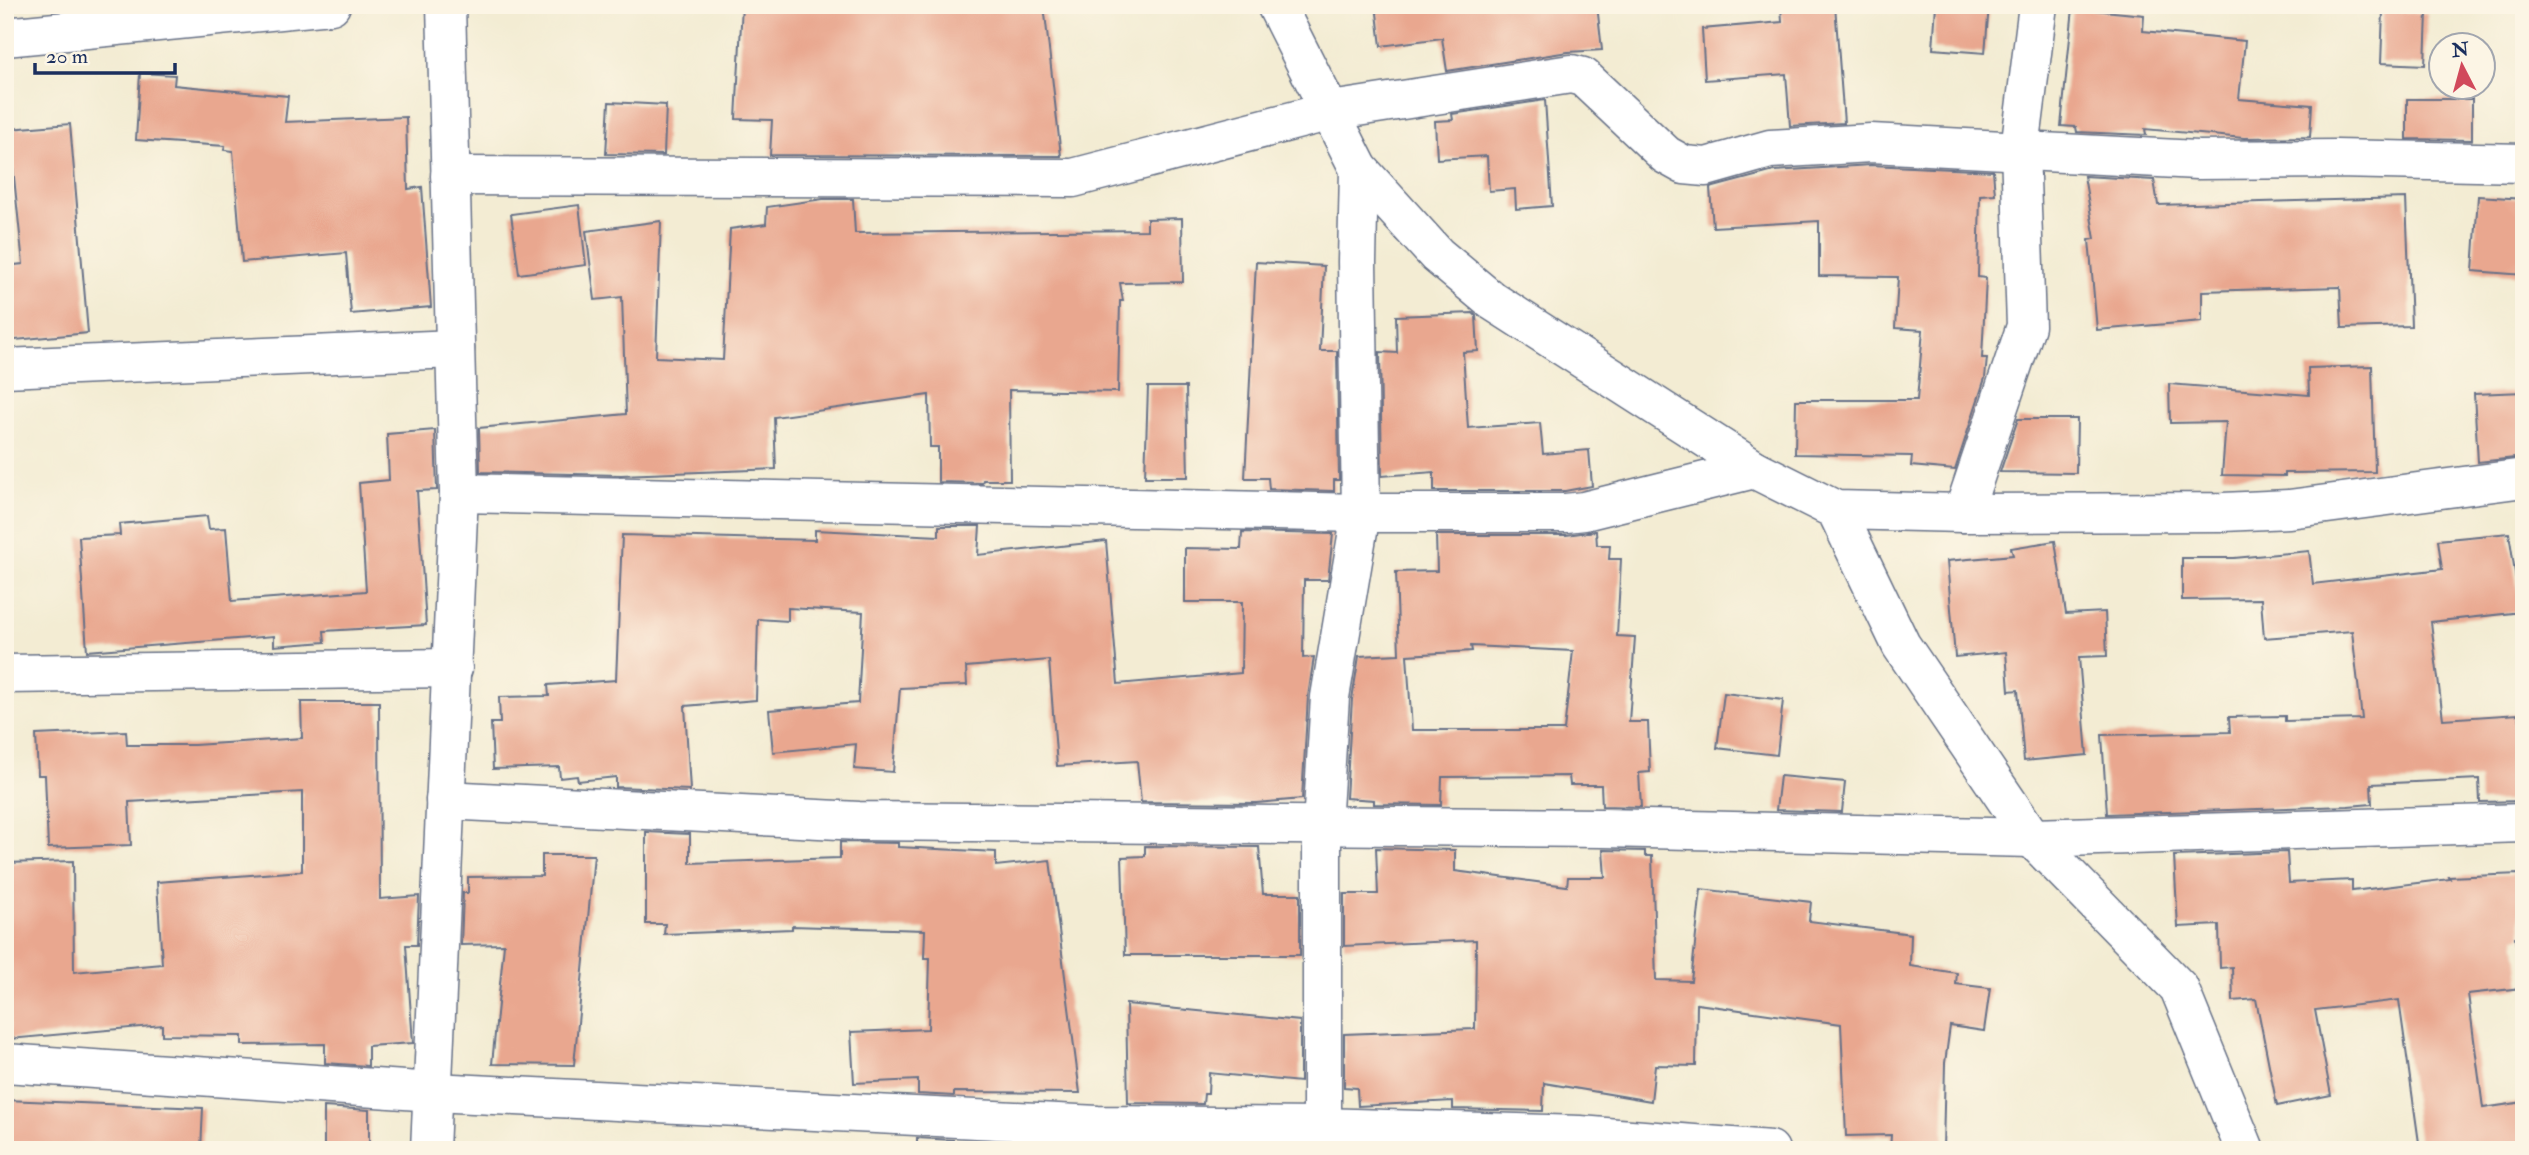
<svg xmlns="http://www.w3.org/2000/svg" width="2529" height="1155" font-family="'IM FELL Double Pica',serif">
  <style>
    .building { fill: #e9a78f; fill-rule: evenodd }
    .lines { fill: none; stroke-linecap: round; stroke-linejoin: round }
    .minor-casing { stroke: #677187; stroke-width: 41 }
    .minor { stroke: #fff; stroke-width: 38 }
  </style>
  <rect width="100%" height="100%" fill="#fcf5e5"/>
  <filter id="ink" filterUnits="userSpaceOnUse"><feTurbulence type="fractalNoise" baseFrequency=".0143" numOctaves="2"/><feDisplacementMap in="SourceGraphic" scale="14" xChannelSelector="R" yChannelSelector="G"/><feConvolveMatrix kernelMatrix="1 2 1 2 8 2 1 2 1" color-interpolation-filters="sRGB"/></filter>
  <filter id="wash" filterUnits="userSpaceOnUse"><feTurbulence type="fractalNoise" baseFrequency=".00686" numOctaves="4" result="noise"/><feDisplacementMap in="SourceGraphic" scale="28" xChannelSelector="R" yChannelSelector="G"/><feGaussianBlur stdDeviation="1.57" result="paint"/><feColorMatrix in="noise" values="0 0 0 0 0 0 0 0 0 0 0 0 0 0 0 0 0 1.4 0 .05"/><feComposite in="paint" operator="in"/></filter>
  <g filter="url(#wash)">
    <rect width="100%" height="100%" fill="#f3ecd3"/>
    <g id="blocks">
      <g class="building">
        <path d="M 742,5 L 1044,5 L 1061,156 L 770,155 L 772,120 L 736,119 Z"/>
        <path d="M 1376,5 L 1597,5 L 1602,50 L 1568,52 L 1447,71 L 1442,38 L 1381,46 Z"/>
        <path d="M 1781,5 L 1835,5 L 1844,123 L 1790,126 L 1786,74 L 1705,80 L 1702,29 L 1782,22 Z"/>
        <path d="M 1936,5 L 1989,5 L 1985,53 L 1933,49 Z"/>
        <path d="M 2073,8 L 2144,15 L 2143,31 L 2245,41 L 2239,99 L 2312,105 L 2310,137 L 2244,138 L 2145,129 L 2146,135 L 2077,132 L 2076,127 L 2061,126 Z"/>
        <path d="M 2383,11 L 2427,13 L 2425,65 L 2381,63 Z"/>
        <path d="M 140,73 L 175,75 L 174,85 L 288,96 L 285,122 L 406,117 L 408,189 L 422,187 L 431,307 L 351,314 L 346,253 L 242,262 L 233,151 L 224,150 L 225,146 L 136,140 Z"/>
        <path d="M 2407,99 L 2472,99 L 2472,140 L 2407,139 Z"/>
        <path d="M 1545,100 L 1552,206 L 1516,209 L 1515,189 L 1489,191 L 1487,156 L 1437,159 L 1435,121 L 1453,120 L 1452,114 Z"/>
        <path d="M 609,102 L 666,105 L 664,155 L 606,154 Z"/>
        <path d="M 70,124 L 88,333 L 5,341 L 5,266 L 23,264 L 9,129 Z"/>
        <path d="M 1871,165 L 1993,171 L 1995,194 L 1980,195 L 1978,277 L 1986,278 L 1982,358 L 1987,358 L 1985,378 L 1955,470 L 1911,466 L 1912,456 L 1795,454 L 1796,400 L 1917,400 L 1923,330 L 1895,328 L 1898,277 L 1819,276 L 1819,221 L 1713,227 L 1710,188 L 1774,171 Z"/>
        <path d="M 2084,176 L 2154,180 L 2158,205 L 2406,198 L 2411,326 L 2342,328 L 2340,287 L 2202,291 L 2202,321 L 2097,330 L 2089,240 L 2095,239 Z"/>
        <path d="M 2478,196 L 2524,199 L 2524,275 L 2473,271 Z"/>
        <path d="M 823,199 L 853,199 L 855,233 L 1147,230 L 1147,219 L 1182,218 L 1183,282 L 1120,283 L 1123,301 L 1120,301 L 1118,392 L 1009,390 L 1010,480 L 983,480 L 982,483 L 938,482 L 938,447 L 930,447 L 929,395 L 774,417 L 776,469 L 621,475 L 480,472 L 479,428 L 626,414 L 622,297 L 595,300 L 586,231 L 661,221 L 656,357 L 723,360 L 730,229 L 766,224 L 767,207 Z"/>
        <path d="M 579,205 L 586,265 L 519,274 L 511,214 Z"/>
        <path d="M 1256,262 L 1324,266 L 1320,351 L 1337,351 L 1339,480 L 1334,480 L 1334,491 L 1269,489 L 1268,478 L 1245,478 Z"/>
        <path d="M 1473,313 L 1476,316 L 1478,351 L 1463,352 L 1468,428 L 1540,423 L 1543,454 L 1589,450 L 1592,486 L 1565,491 L 1434,491 L 1434,472 L 1382,476 L 1380,352 L 1397,353 L 1396,316 Z"/>
        <path d="M 2372,366 L 2375,472 L 2285,473 L 2285,476 L 2222,475 L 2226,422 L 2170,423 L 2169,384 L 2309,395 L 2308,368 Z"/>
        <path d="M 1148,387 L 1186,387 L 1188,477 L 1145,477 Z"/>
        <path d="M 2524,392 L 2524,457 L 2478,462 L 2474,394 Z"/>
        <path d="M 2018,419 L 2077,419 L 2076,473 L 2000,472 Z"/>
        <path d="M 435,430 L 437,490 L 417,491 L 426,625 L 324,631 L 325,642 L 274,646 L 274,636 L 87,651 L 79,537 L 120,535 L 119,524 L 207,516 L 209,529 L 226,528 L 232,601 L 366,591 L 359,483 L 389,480 L 387,434 Z"/>
        <path d="M 939,526 L 980,526 L 978,555 L 1106,541 L 1118,684 L 1241,673 L 1242,602 L 1185,602 L 1185,548 L 1241,549 L 1242,532 L 1333,534 L 1328,580 L 1304,580 L 1303,658 L 1314,657 L 1308,696 L 1302,799 L 1256,803 L 1141,802 L 1137,761 L 1057,766 L 1049,660 L 966,667 L 967,685 L 900,688 L 893,772 L 854,769 L 856,744 L 773,752 L 769,710 L 858,703 L 863,612 L 788,608 L 788,621 L 758,619 L 756,700 L 685,706 L 690,790 L 616,787 L 616,777 L 578,781 L 577,776 L 560,778 L 559,767 L 493,769 L 491,723 L 500,723 L 499,697 L 549,696 L 548,685 L 616,680 L 622,535 L 815,540 L 815,530 L 939,536 Z"/>
        <path d="M 1596,531 L 1597,545 L 1610,545 L 1609,559 L 1621,559 L 1617,636 L 1635,637 L 1629,722 L 1648,722 L 1650,772 L 1639,773 L 1641,807 L 1602,806 L 1601,785 L 1570,785 L 1569,776 L 1442,777 L 1441,805 L 1374,804 L 1374,800 L 1346,798 L 1352,699 L 1359,656 L 1399,654 L 1396,572 L 1437,571 L 1436,535 L 1566,535 ZM 1471,646 L 1573,651 L 1564,730 L 1412,730 L 1407,655 L 1472,651 Z"/>
        <path d="M 2509,533 L 2521,612 L 2431,622 L 2443,719 L 2519,714 L 2524,757 L 2524,801 L 2480,802 L 2479,779 L 2371,784 L 2372,804 L 2348,806 L 2107,814 L 2102,735 L 2230,732 L 2229,717 L 2285,716 L 2285,721 L 2362,719 L 2352,631 L 2264,638 L 2261,599 L 2182,600 L 2182,558 L 2234,558 L 2309,551 L 2313,584 L 2442,569 L 2438,540 Z"/>
        <path d="M 2055,541 L 2066,614 L 2105,612 L 2107,656 L 2079,657 L 2087,755 L 2024,761 L 2018,690 L 2009,691 L 2006,652 L 1955,657 L 1947,561 L 2013,555 L 2011,548 Z"/>
        <path d="M 1724,693 L 1783,700 L 1777,755 L 1717,748 Z"/>
        <path d="M 301,702 L 379,702 L 380,899 L 419,896 L 417,945 L 406,945 L 413,1043 L 368,1046 L 368,1066 L 325,1063 L 325,1044 L 242,1045 L 242,1036 L 162,1035 L 162,1025 L 10,1039 L 6,863 L 73,861 L 74,972 L 162,964 L 157,882 L 302,871 L 302,792 L 129,802 L 131,845 L 48,848 L 45,775 L 38,775 L 36,735 L 126,731 L 127,745 L 194,745 L 302,738 Z"/>
        <path d="M 1780,776 L 1845,782 L 1842,812 L 1776,810 Z"/>
        <path d="M 646,832 L 690,834 L 690,863 L 840,858 L 840,842 L 898,843 L 898,847 L 996,852 L 996,866 L 1050,860 L 1080,1093 L 954,1092 L 954,1096 L 918,1094 L 918,1080 L 854,1083 L 851,1032 L 928,1029 L 930,958 L 924,958 L 925,930 L 792,926 L 792,929 L 664,934 L 665,924 L 646,924 Z"/>
        <path d="M 1145,846 L 1259,847 L 1263,894 L 1300,894 L 1300,955 L 1125,955 L 1122,857 L 1145,856 Z"/>
        <path d="M 1376,848 L 1455,850 L 1455,871 L 1567,886 L 1568,877 L 1605,877 L 1603,850 L 1645,851 L 1645,856 L 1652,856 L 1656,980 L 1691,981 L 1701,889 L 1811,902 L 1809,921 L 1911,934 L 1910,966 L 1957,973 L 1956,984 L 1990,988 L 1984,1031 L 1950,1026 L 1945,1063 L 1943,1150 L 1890,1150 L 1891,1135 L 1846,1136 L 1841,1024 L 1697,1004 L 1696,1066 L 1655,1065 L 1651,1101 L 1544,1083 L 1543,1111 L 1453,1109 L 1453,1101 L 1358,1106 L 1357,1088 L 1344,1087 L 1344,1034 L 1475,1029 L 1476,940 L 1344,946 L 1344,894 L 1378,894 Z"/>
        <path d="M 2287,852 L 2289,883 L 2352,880 L 2352,891 L 2450,879 L 2449,877 L 2519,874 L 2521,937 L 2515,937 L 2521,988 L 2468,994 L 2483,1108 L 2524,1102 L 2524,1150 L 2420,1150 L 2399,1000 L 2315,1010 L 2331,1095 L 2277,1106 L 2256,999 L 2233,1001 L 2232,967 L 2220,968 L 2219,925 L 2178,927 L 2174,856 Z"/>
        <path d="M 542,855 L 594,855 L 574,1065 L 492,1064 L 504,944 L 461,945 L 463,893 L 468,893 L 468,877 L 542,876 Z"/>
        <path d="M 1126,1004 L 1300,1021 L 1300,1082 L 1209,1073 L 1208,1094 L 1204,1094 L 1203,1104 L 1128,1103 Z"/>
        <path d="M 5,1100 L 203,1108 L 201,1150 L 5,1150 Z"/>
        <path d="M 324,1107 L 369,1110 L 369,1150 L 324,1150 Z"/>
        <path d="M 917,1138 L 953,1140 L 952,1150 L 917,1150 Z"/>
      </g>
    </g>
  </g>
  <g filter="url(#ink)">
    <use href="#blocks" fill-opacity="0" stroke="#677187" stroke-width="2"/>
    <g class="lines">
      <g class="minor-casing">
        <g id="minor">
          <path d="M 1276,5 L 1359,169 L 1437,255 L 1491,300 L 1754,469 L 1836,510 L 1963,513 L 2223,512 L 2289,509 L 2524,478"/>
          <path d="M 5,37 L 331,5"/>
          <path d="M 450,176 L 1073,178 L 1331,111 L 1571,74 L 1583,77 L 1666,155 L 1684,165 L 1706,167 L 1770,149 L 1871,143 L 2197,160 L 2336,159 L 2524,163"/>
          <path d="M 5,368 L 455,349"/>
          <path d="M 459,493 L 1361,513 L 1566,513 L 1584,511 L 1754,469"/>
          <path d="M 1836,510 L 1901,645 L 2032,838 L 2179,988 L 2245,1150"/>
          <path d="M 1963,513 L 2026,326 L 2020,149 L 2038,5"/>
          <path d="M 5,674 L 453,668"/>
          <path d="M 445,800 L 859,821 L 1603,828 L 2032,838 L 2524,823"/>
          <path d="M 5,1063 L 434,1092 L 1098,1125 L 1322,1127 L 1580,1135 L 1770,1150"/>
          <path d="M 430,1150 L 459,493 L 446,5"/>
          <path d="M 1318,1150 L 1322,1127 L 1322,826 L 1330,697 L 1361,513 L 1357,262 L 1359,169"/>
        </g>
      </g>
      <use href="#minor" class="minor"/>
    </g>
  </g>
  <rect width="2529" height="1155" fill="none" stroke="#fcf5e5" stroke-width="28"/>
  <g transform="translate(2462 66) rotate(354)"><circle r="33" fill="#fcf5e5" stroke="#a2a6af" stroke-width="2"/>
  <path d="M0-5L12 26L0 18L-12 26Z" fill="#d1495b"/>
  <text y="-10" font-size="19" font-weight="bold" text-anchor="middle" fill="#1b2f5e">N</text>
  </g>
  <path d="M35 63v10h140v-10" fill="none" stroke="#1b2f5e" stroke-width="3.5"/>
  <text x="46" y="63" font-size="21" fill="#1b2f5e" stroke="#fcf5e5" stroke-width="5" paint-order="stroke">20 m</text>
</svg>
